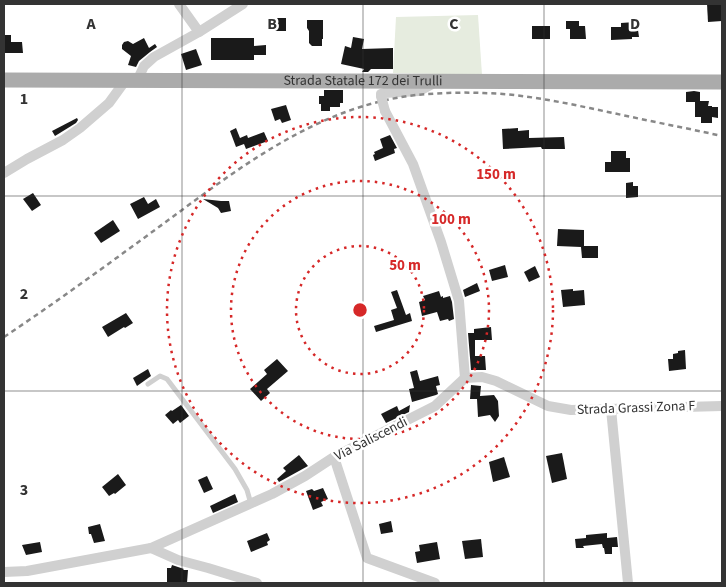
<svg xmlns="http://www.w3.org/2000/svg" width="726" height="587" font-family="'Source Sans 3',sans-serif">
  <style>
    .green { fill: #e6ecdf }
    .building { fill: #1a1a1a }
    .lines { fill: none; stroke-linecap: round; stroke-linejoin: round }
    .lane { stroke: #d0d0d0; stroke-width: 5 }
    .street { stroke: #d0d0d0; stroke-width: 10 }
    .primary { stroke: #ababab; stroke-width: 15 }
    .rail { stroke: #888; stroke-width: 2.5; stroke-dasharray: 5 4; stroke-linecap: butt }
    .street-bridge { stroke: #d0d0d0; stroke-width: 10 }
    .grid { fill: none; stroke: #333; stroke-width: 1; stroke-opacity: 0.55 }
    .ring { fill: none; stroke: #d62828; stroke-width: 2.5; stroke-dasharray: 2.5 5 }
    .labels { text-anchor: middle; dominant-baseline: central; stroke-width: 5; stroke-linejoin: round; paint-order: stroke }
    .street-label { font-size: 14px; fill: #333; stroke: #fff }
    .grid-label { font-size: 16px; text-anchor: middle; font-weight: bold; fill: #333; stroke: #fff; stroke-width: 5; stroke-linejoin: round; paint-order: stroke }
    .centre { fill: #d62828; stroke: #fff; stroke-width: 2.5 }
    .ring-label { font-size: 15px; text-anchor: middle; font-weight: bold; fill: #d62828; stroke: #fff; stroke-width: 5; stroke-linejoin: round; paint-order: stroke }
  </style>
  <rect width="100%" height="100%" fill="#fff"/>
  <path class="green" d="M 478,15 L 482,75 L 393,73 L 396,17 Z"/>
  <g class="building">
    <path d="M 707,4 L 722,4 L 722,21 L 708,22 Z"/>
    <rect x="268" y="18" width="18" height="13"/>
    <path d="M 307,20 L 323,20 L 323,39 L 322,39 L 322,46 L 312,46 L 309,43 L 309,31 L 307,28 Z"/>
    <path d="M 566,21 L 579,21 L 579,26 L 585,26 L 586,39 L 570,39 L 570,29 L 566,29 Z"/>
    <path d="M 635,22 L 635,30 L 638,30 L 639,37 L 632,37 L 632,39 L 611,40 L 611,27 L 621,27 L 621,23 Z"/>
    <rect x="532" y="26" width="18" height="13"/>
    <path d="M 4,35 L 11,35 L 11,42 L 22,42 L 23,53 L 4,53 Z"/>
    <path d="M 353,37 L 364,39 L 362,49 L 393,48 L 393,69 L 371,69 L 368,72 L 362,72 L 364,69 L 341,64 L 345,46 L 351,48 Z"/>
    <path d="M 144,38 L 149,48 L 155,44 L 157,47 L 150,52 L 139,61 L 136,67 L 128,65 L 131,56 L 122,49 L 122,45 L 124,42 L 128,41 L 133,44 Z"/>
    <path d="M 211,38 L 254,38 L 254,46 L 266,45 L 266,55 L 254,55 L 254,60 L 211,60 Z"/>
    <path d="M 196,49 L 202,65 L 186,70 L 181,54 Z"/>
    <path d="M 324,90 L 343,90 L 343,103 L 340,103 L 340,107 L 330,107 L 330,111 L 321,111 L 321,104 L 319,104 L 319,96 L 324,96 Z"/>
    <path d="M 694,91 L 700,92 L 700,101 L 709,101 L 708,106 L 712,106 L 712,107 L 718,107 L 718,118 L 712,117 L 712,123 L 701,123 L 701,117 L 695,117 L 695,102 L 686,102 L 686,92 Z"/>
    <path d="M 286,105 L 291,120 L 282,123 L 280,119 L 275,121 L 271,109 Z"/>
    <path d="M 77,118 L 78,120 L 76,123 L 55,136 L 52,131 Z"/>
    <path d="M 236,128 L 240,138 L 247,135 L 248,138 L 264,132 L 268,141 L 246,149 L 244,144 L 236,147 L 230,131 Z"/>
    <path d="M 518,128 L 518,131 L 529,130 L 529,138 L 564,137 L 565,149 L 542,149 L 541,147 L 503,149 L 502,129 Z"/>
    <path d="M 390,135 L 397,148 L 394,149 L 395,153 L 375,161 L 373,155 L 375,154 L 374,152 L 383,148 L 380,139 Z"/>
    <path d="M 611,151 L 626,151 L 626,158 L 630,158 L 630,172 L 605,172 L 605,162 L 611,162 Z"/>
    <path d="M 633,182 L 633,186 L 638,186 L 638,197 L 626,198 L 626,183 Z"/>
    <path d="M 33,193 L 41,205 L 32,211 L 23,199 Z"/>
    <path d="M 144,197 L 148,204 L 156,199 L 160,207 L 138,219 L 130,204 Z"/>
    <path d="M 203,199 L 221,201 L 229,201 L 231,211 L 221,213 L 218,208 Z"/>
    <path d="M 113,220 L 120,231 L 101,243 L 94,233 Z"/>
    <path d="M 558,229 L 584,230 L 584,246 L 598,246 L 598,258 L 582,258 L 581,247 L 557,246 Z"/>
    <path d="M 505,265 L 508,277 L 492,281 L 489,270 Z"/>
    <path d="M 535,266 L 540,277 L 529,282 L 524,272 Z"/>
    <path d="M 477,283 L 480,291 L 465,297 L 463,290 Z"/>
    <path d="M 573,289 L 573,291 L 584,290 L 585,305 L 563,307 L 561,290 Z"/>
    <path d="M 397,290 L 406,315 L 410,313 L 412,321 L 376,332 L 374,326 L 394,320 L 391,310 L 397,308 L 391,292 Z"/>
    <path d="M 439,291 L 441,297 L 443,296 L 443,298 L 450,296 L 452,302 L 454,319 L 449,321 L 448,319 L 440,321 L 437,312 L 422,316 L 419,302 L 425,300 L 423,296 Z"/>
    <path d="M 126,313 L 133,323 L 125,328 L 124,327 L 108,337 L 102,327 Z"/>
    <path d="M 491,327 L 492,340 L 475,340 L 475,356 L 485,356 L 486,370 L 471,370 L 468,333 L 474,333 L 474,329 Z"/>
    <path d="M 685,350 L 686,369 L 669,371 L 668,359 L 673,359 L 673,354 L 678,353 L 678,351 Z"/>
    <path d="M 277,359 L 288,371 L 267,389 L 270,393 L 261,401 L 250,389 L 267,374 L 264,370 Z"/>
    <path d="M 148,369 L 151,376 L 137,386 L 133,378 Z"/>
    <path d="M 417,370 L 420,381 L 438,376 L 440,385 L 436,386 L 438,394 L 436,395 L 412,402 L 409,389 L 414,388 L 410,372 Z"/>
    <path d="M 471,385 L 481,386 L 480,396 L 494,395 L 498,401 L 499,416 L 495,422 L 490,415 L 478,417 L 477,399 L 470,399 Z"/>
    <path d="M 181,405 L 189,416 L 180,423 L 178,420 L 173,424 L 165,415 L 171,410 L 172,411 Z"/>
    <path d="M 410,405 L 409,412 L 386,423 L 381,414 L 397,406 L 399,411 Z"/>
    <path d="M 562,453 L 567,479 L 552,483 L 546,456 Z"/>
    <path d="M 299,455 L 308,466 L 279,482 L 277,479 L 286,471 L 283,468 Z"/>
    <path d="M 504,457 L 510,477 L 493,482 L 489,462 Z"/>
    <path d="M 118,474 L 126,485 L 115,494 L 114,493 L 109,496 L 102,487 Z"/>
    <path d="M 207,476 L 213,489 L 204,493 L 198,480 Z"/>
    <path d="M 323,488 L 328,499 L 321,502 L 323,506 L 313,510 L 306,491 L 312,489 L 314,491 Z"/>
    <path d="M 235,494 L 238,502 L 213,513 L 210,506 Z"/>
    <path d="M 391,521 L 393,532 L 381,534 L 379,524 Z"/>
    <path d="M 100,524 L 105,541 L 94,543 L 91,534 L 89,534 L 88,527 Z"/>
    <path d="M 267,533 L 270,540 L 267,542 L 268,545 L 251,552 L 247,541 Z"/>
    <path d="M 607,533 L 607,538 L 617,537 L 618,547 L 612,547 L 612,554 L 605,554 L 604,548 L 603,548 L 602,544 L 583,546 L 584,548 L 576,548 L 575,539 L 586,538 L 586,535 Z"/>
    <path d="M 481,539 L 483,557 L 465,559 L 462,541 Z"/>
    <path d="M 40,542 L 42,552 L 26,555 L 22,545 Z"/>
    <path d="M 437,542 L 440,559 L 417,563 L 415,552 L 420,551 L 419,545 Z"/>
    <path d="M 172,565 L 184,569 L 183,570 L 188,570 L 187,583 L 167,583 L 167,568 L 171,568 Z"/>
  </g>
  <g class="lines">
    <path class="lane" d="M 148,384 L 160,376 L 167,379 L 235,469 L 247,490 L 251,504"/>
    <g class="street">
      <path d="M 179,4 L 199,32"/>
      <path d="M 137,81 L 144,66 L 154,57 L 199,32 L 243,4"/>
      <path d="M 381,96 L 381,94 L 384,93 L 419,91 L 434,83"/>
      <path d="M 385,111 L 413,164 L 441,242 L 459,301 L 465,378"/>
      <path d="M 4,173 L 27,159 L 63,140 L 80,128 L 109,103 L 125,81"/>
      <path d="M 465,378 L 482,377 L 496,381 L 548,406 L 571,410 L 722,406"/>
      <path d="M 611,409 L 628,583"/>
      <path d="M 334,457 L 367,558 L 435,583"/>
      <path d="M 151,548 L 178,560 L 208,568 L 257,583"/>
      <path d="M 4,572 L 27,571 L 151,548 L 272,494 L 305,476 L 334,457 L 435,406 L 465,378"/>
    </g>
    <path class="primary" id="s1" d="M 4,80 L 722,82"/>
    <path class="rail" d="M 4,337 C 58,301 111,262 163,224 C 239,168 318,106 416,95 C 438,93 461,92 483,93 C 527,94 570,104 613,113 C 649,121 686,128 722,136"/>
    <path class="street-bridge" d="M 381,96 L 385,111"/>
  </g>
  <path class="grid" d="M 182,4 L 182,583M 363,4 L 363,583M 544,4 L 544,583M 4,196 L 722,196M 4,391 L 722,391"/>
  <g class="ring">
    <circle cx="360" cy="310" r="64"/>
    <circle cx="360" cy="310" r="129"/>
    <circle cx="360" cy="310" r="193"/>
  </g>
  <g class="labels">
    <g class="street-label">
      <text stroke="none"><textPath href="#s1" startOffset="359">Strada Statale 172 dei Trulli</textPath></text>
      <text transform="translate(636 408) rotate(-2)">Strada Grassi Zona F</text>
      <text transform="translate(371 439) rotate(-27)">Via Saliscendi</text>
    </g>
  </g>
  <g class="grid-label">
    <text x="91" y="29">A</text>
    <text x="272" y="29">B</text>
    <text x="454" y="29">C</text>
    <text x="635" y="29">D</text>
    <text x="24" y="104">1</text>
    <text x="24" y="299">2</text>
    <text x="24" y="495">3</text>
  </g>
  <circle cx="360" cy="310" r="8" class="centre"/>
  <g class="ring-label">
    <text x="496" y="179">150 m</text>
    <text x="451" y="224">100 m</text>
    <text x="405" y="270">50 m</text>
  </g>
  <rect width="726" height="587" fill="none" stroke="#333333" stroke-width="10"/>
</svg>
